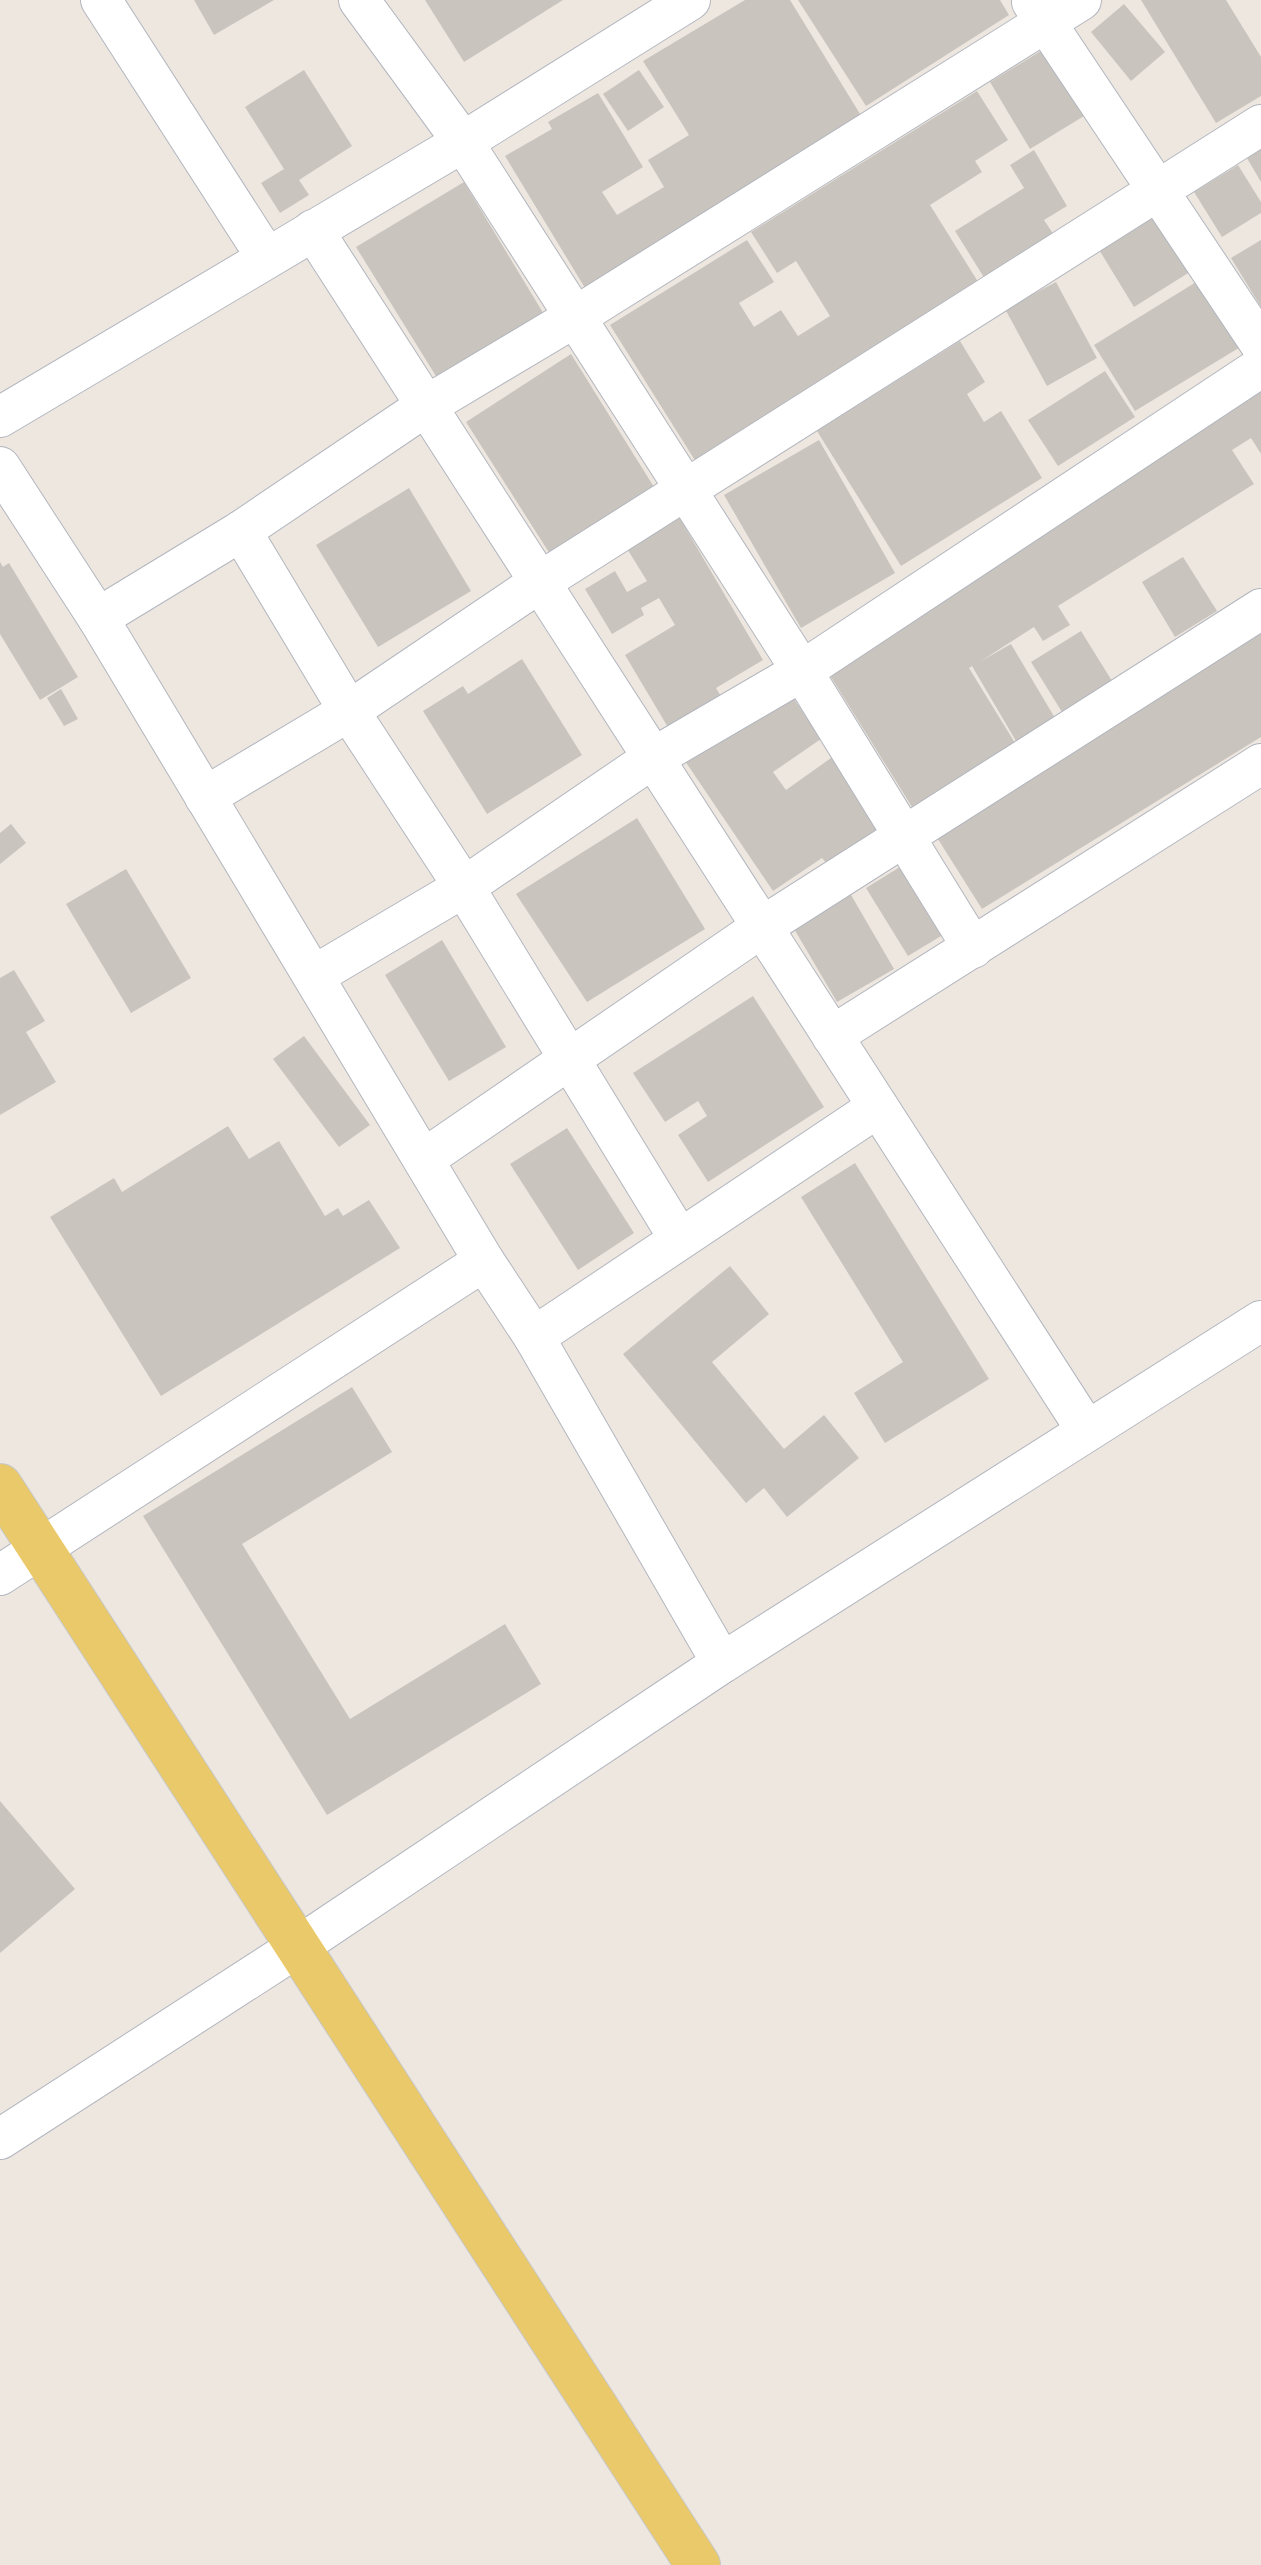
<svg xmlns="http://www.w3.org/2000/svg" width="1261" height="2565" font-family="Inter,sans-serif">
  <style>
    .building { fill: #c9c5be }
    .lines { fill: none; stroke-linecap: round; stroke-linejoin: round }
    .minor-casing { stroke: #b3b6bf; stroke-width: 42 }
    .major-casing { stroke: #c8c8c8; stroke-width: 46 }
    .minor { stroke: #fff; stroke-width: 40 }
    .major { stroke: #e9c969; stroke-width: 44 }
  </style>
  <rect width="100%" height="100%" fill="#ede7e0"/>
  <g class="building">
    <path d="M 194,0 L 274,0 L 214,35 Z"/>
    <path d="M 425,0 L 563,0 L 464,62 Z"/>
    <path d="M 745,0 L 790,0 L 865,122 L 585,288 L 505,156 L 552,129 L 548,122 L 598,93 L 643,167 L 602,192 L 617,215 L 664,187 L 648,160 L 689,135 L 643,61 Z"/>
    <path d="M 798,0 L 1000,0 L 1009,15 L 866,106 Z"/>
    <path d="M 1141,0 L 1226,0 L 1261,57 L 1261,96 L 1216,123 Z"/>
    <path d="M 1124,4 L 1165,52 L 1131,81 L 1091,32 Z"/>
    <path d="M 1049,46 L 1089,113 L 1030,149 L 990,82 Z"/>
    <path d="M 304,70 L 352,146 L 299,180 L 309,195 L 280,213 L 261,183 L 284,169 L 245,107 Z"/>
    <path d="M 639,70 L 664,107 L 628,131 L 603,94 Z"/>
    <path d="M 977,91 L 1008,140 L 975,161 L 982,172 L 930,205 L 980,285 L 696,462 L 610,325 L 747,240 L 774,282 L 739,303 L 754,327 L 781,310 L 798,336 L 830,316 L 796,261 L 777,273 L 751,232 Z"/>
    <path d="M 1261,136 L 1261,182 L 1241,148 Z"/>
    <path d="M 1034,150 L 1067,206 L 1044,220 L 1054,235 L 985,279 L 955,231 L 1024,188 L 1010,165 Z"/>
    <path d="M 1238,165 L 1261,202 L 1261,213 L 1222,237 L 1194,192 Z"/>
    <path d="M 464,182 L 545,316 L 439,381 L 356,247 Z"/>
    <path d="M 1157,212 L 1193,270 L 1134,307 L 1098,248 Z"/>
    <path d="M 1261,240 L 1261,307 L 1231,258 Z"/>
    <path d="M 1201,279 L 1242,346 L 1135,411 L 1094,345 Z"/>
    <path d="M 1056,282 L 1097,358 L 1047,386 L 1005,309 Z"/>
    <path d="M 960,341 L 985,382 L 967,394 L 984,422 L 1001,411 L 1042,478 L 901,566 L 817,431 Z"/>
    <path d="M 571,354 L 654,487 L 550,554 L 466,422 Z"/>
    <path d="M 1105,371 L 1135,417 L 1058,466 L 1028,420 Z"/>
    <path d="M 1261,387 L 1261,454 L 1251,438 L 1232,450 L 1254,484 L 1058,606 L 1070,625 L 1043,641 L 1034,627 L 981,661 L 1011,644 L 1055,718 L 1016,741 L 972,666 L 969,668 L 1015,743 L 912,807 L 821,661 Z"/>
    <path d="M 819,440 L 895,573 L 801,628 L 724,495 Z"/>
    <path d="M 409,488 L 471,591 L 378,647 L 316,545 Z"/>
    <path d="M 679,517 L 763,660 L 716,688 L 722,698 L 669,729 L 625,655 L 675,625 L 659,598 L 641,608 L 644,615 L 612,634 L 585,589 L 615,571 L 627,592 L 647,581 L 626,547 Z"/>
    <path d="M 1183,557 L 1217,611 L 1175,637 L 1142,582 Z"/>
    <path d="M 0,562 L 3,567 L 9,563 L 78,677 L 40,700 L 0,634 Z"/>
    <path d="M 1261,628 L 1261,737 L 982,909 L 936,836 Z"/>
    <path d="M 1081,631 L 1112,681 L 1062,712 L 1031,662 Z"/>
    <path d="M 522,659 L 582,755 L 487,814 L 423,711 L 463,686 L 468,694 Z"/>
    <path d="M 61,689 L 78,719 L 64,726 L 47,698 Z"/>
    <path d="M 788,690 L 821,739 L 773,772 L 786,790 L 838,753 L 887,822 L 827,864 L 822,858 L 773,891 L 685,761 Z"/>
    <path d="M 637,818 L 705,929 L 587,1002 L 516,894 Z"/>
    <path d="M 11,824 L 26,843 L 0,864 L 0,833 Z"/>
    <path d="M 903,865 L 946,933 L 908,956 L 866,888 Z"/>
    <path d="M 126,869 L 191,978 L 131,1013 L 66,904 Z"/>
    <path d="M 847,888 L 894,969 L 837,1002 L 790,922 Z"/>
    <path d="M 442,940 L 506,1047 L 449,1081 L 385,975 Z"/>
    <path d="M 14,970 L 45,1021 L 26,1032 L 56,1082 L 0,1115 L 0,978 Z"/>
    <path d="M 753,996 L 824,1107 L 708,1182 L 678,1135 L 707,1116 L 698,1101 L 665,1122 L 633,1073 Z"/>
    <path d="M 304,1036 L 370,1125 L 339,1147 L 273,1059 Z"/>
    <path d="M 228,1126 L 249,1159 L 279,1141 L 325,1216 L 338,1208 L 343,1216 L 369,1200 L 400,1248 L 161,1396 L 50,1217 L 114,1178 L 122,1192 Z"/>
    <path d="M 567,1128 L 634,1233 L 578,1270 L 510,1164 Z"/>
    <path d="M 855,1163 L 989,1379 L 885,1443 L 854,1393 L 903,1362 L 801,1197 Z"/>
    <path d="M 730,1266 L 769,1314 L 712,1362 L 784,1449 L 824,1415 L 859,1458 L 787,1517 L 764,1488 L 746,1503 L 623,1354 Z"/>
    <path d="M 352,1387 L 392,1452 L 242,1544 L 350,1719 L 505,1624 L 541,1684 L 327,1815 L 143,1516 Z"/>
    <path d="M 0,1801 L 75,1889 L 0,1953 Z"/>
  </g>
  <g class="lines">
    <g class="minor-casing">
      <g id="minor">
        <path d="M 101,0 L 267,258"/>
        <path d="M 359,0 L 463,142 L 802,671 L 973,948"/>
        <path d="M 1032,2 L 1261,345"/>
        <path d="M 313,230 L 1087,1431"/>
        <path d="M 0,417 L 463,142 L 690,0"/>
        <path d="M 0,467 L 98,618 L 484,1261 L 534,1337 L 722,1663"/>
        <path d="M 241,531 L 349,711 L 464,887 L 679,1238"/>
        <path d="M 98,618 L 241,531 L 426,406 L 575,317 L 1081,0"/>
        <path d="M 205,797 L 349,711 L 540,582 L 1261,125"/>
        <path d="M 315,975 L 464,887 L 653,758 L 802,671 L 1261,367"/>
        <path d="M 832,1036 L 1261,764"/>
        <path d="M 424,1159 L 762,927 L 1261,609"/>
        <path d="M 534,1337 L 878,1107"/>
        <path d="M 0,1575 L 484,1261"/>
        <path d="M 0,2139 L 296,1948 L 722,1663 L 1261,1321"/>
      </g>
    </g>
    <g class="major-casing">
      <path id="major" d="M 0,1486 L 698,2565"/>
    </g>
    <use href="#minor" class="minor"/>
    <use href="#major" class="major"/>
  </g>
</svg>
